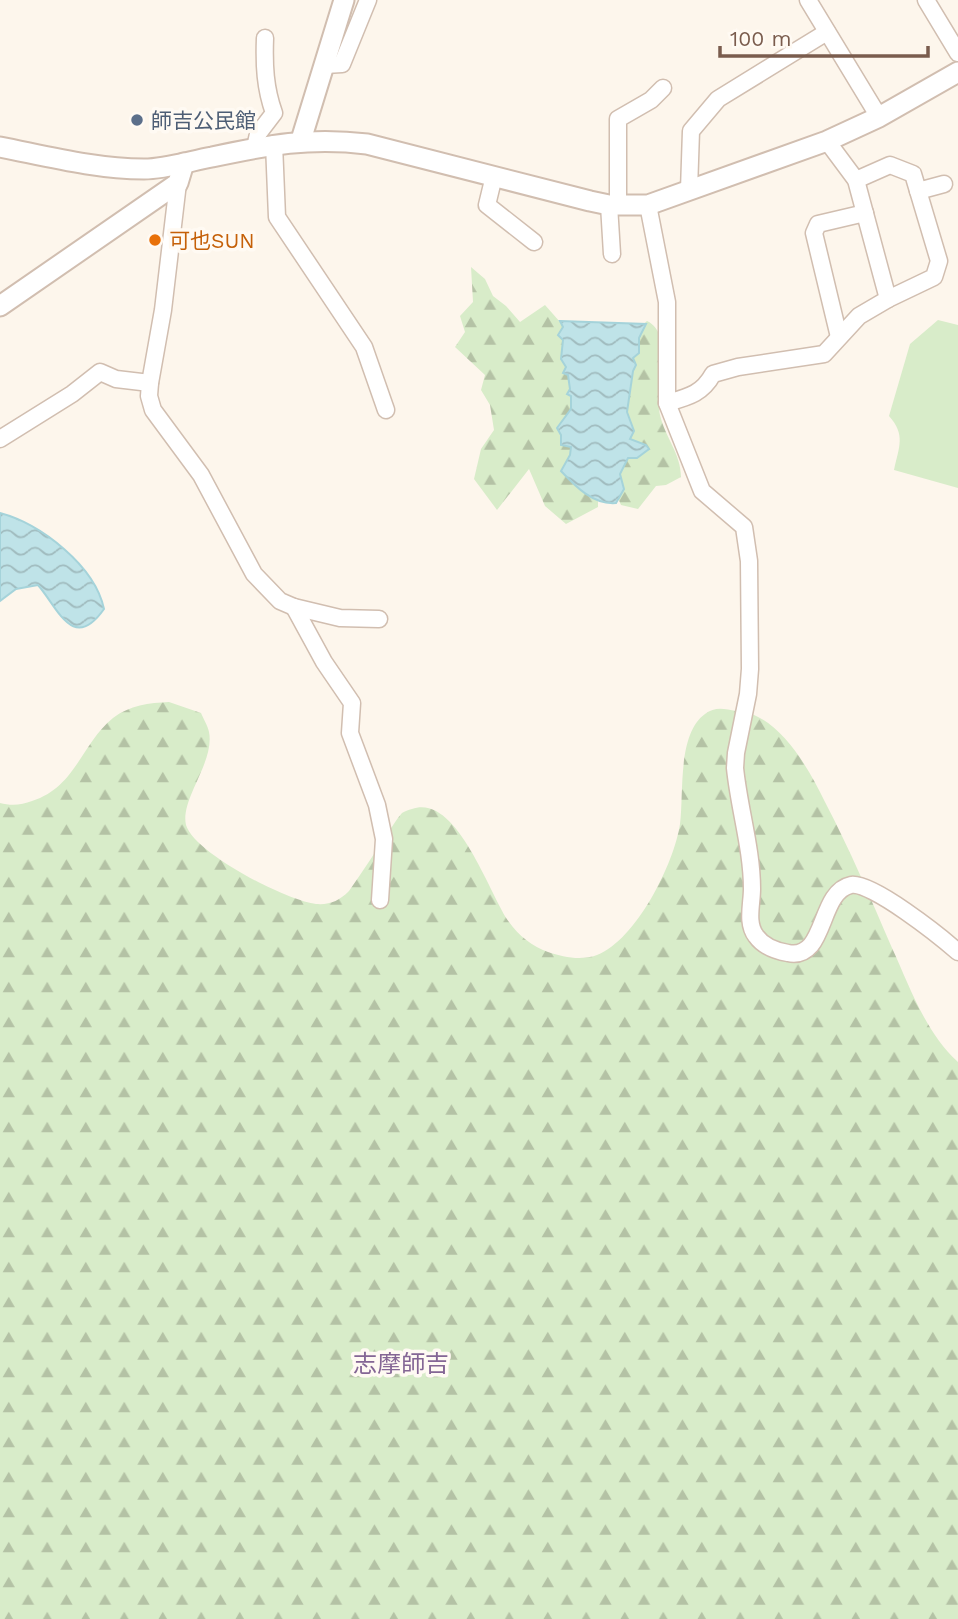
<svg xmlns="http://www.w3.org/2000/svg" width="958" height="1619" font-family="'Work Sans','Noto Sans JP',sans-serif">
  <style>
    .grass { fill: #d8ecc9 }
    .forest { fill: url(#forest-firs) }
    .water { fill: url(#water-waves); stroke: #a5d3da; stroke-width: 2 }
    .lines { fill: none; stroke-linecap: round; stroke-linejoin: round }
    .minor-casing { stroke: #d1beb0; stroke-width: 19 }
    .tertiary-casing { stroke: #d1beb0; stroke-width: 23 }
    .minor { stroke: #fff; stroke-width: 16 }
    .tertiary { stroke: #fff; stroke-width: 19 }
    .service-dot { fill: #5c6f8a; stroke: #fffaf3; stroke-width: 2.5 }
    .food-dot { fill: #e8710a; stroke: #fffaf3; stroke-width: 2.5 }
    .labels { text-anchor: middle; dominant-baseline: central; stroke-width: 7; stroke-linejoin: round; paint-order: stroke }
    .service-label { font-size: 21px; fill: #4e5e75; stroke: #fffaf3; text-anchor: start }
    .food-label { font-size: 21px; fill: #c56008; stroke: #fffaf3; text-anchor: start }
    .quarter-label { font-size: 24px; fill: #846695; stroke: #fffaf3 }
  </style>
  <defs>
    <pattern id="forest-firs" width="22" height="20" patternUnits="userSpaceOnUse" patternTransform="scale(1.75)"><rect width="22" height="20" fill="#d8ecc9"/><path d="M5 1l3.5 6h-7zM16 11l3.5 6h-7z" fill="#b4c2a5"/></pattern>
    <pattern id="water-waves" width="16" height="10" patternUnits="userSpaceOnUse" patternTransform="scale(1.75)"><rect width="16" height="10" fill="#bfe3e8"/><path d="M0 5q4-4 8 0t8 0" fill="none" stroke="#a0bbbe"/></pattern>
  </defs>
  <rect width="100%" height="100%" fill="#fdf6ec"/>
  <path class="grass" d="M 938,320 L 958,325 L 958,488 L 894,470 C 899,447 906,435 889,416 L 910,344 Z"/>
  <g class="forest">
    <path d="M 471,267 L 485,279 L 493,296 L 506,306 L 520,322 L 545,305 L 568,331 L 598,492 L 598,507 L 566,524 L 545,506 L 529,469 L 497,510 L 474,479 L 481,449 L 494,430 L 490,405 L 481,390 L 485,375 L 455,347 L 465,332 L 460,316 L 473,302 Z"/>
    <path d="M 647,321 C 675,334 656,389 660,415 C 665,437 681,454 681,477 L 666,485 L 656,486 L 638,509 L 621,505 L 616,494 L 627,438 L 625,386 L 639,328 Z"/>
    <path d="M 169,702 L 201,713 C 203,718 208,726 209,732 C 215,762 180,799 186,825 C 194,853 287,901 316,904 C 330,905 339,901 349,891 C 363,871 376,851 389,831 C 393,826 397,818 402,813 C 405,811 408,810 412,809 C 457,793 489,894 509,922 C 518,935 533,947 548,952 C 563,957 581,961 597,955 C 636,940 674,864 680,824 C 684,794 677,734 705,714 C 715,706 725,709 736,711 C 741,712 748,712 752,714 C 786,728 810,771 825,802 C 850,850 871,899 892,948 C 910,987 925,1032 958,1062 L 958,1619 L 0,1619 L 0,803 C 11,806 22,805 32,801 C 76,787 81,744 113,718 C 130,705 149,703 169,702 Z"/>
  </g>
  <g class="water">
    <path d="M 560,321 L 646,324 L 639,338 L 639,353 L 633,358 L 636,365 L 633,371 L 627,412 L 634,431 L 630,439 L 646,445 L 649,449 L 637,458 L 628,458 L 620,474 L 624,489 L 616,503 C 593,505 575,486 561,471 L 570,455 L 571,447 L 561,445 L 561,435 L 557,428 L 571,409 L 571,396 L 567,394 L 570,389 L 568,375 L 563,373 L 566,367 L 561,359 L 563,340 L 558,335 L 563,327 Z"/>
    <path d="M 0,513 C 41,524 95,566 104,609 C 73,653 58,608 38,585 L 16,589 L 0,601 Z"/>
  </g>
  <g class="lines">
    <g class="minor-casing">
      <g id="minor">
        <path d="M 808,0 L 879,117"/>
        <path d="M 926,0 L 958,53"/>
        <path d="M 325,65 L 342,64 L 368,0"/>
        <path d="M 274,144 L 277,217 L 364,347 L 386,410"/>
        <path d="M 255,148 L 258,134 L 274,113 C 265,88 264,65 265,38"/>
        <path d="M 494,176 L 487,205 L 534,242"/>
        <path d="M 856,180 L 890,165 L 913,174 L 939,261 L 934,277 L 888,299"/>
        <path d="M 178,183 L 163,310 L 150,383 L 149,396 L 153,410 L 201,475 L 254,574 L 280,601 L 294,607 L 340,618 L 379,619"/>
        <path d="M 689,190 L 691,131 L 718,99 L 827,32"/>
        <path d="M 918,191 L 944,184"/>
        <path d="M 609,205 L 612,254"/>
        <path d="M 618,205 L 618,119 L 651,100 L 663,88"/>
        <path d="M 648,205 L 667,302 L 667,403 L 702,491 L 744,527 L 749,561 L 750,669 L 748,694 L 736,753 L 735,768 C 739,808 752,849 752,889 C 752,904 746,923 756,936 C 763,946 776,951 788,953 C 797,955 805,952 811,945 C 825,928 827,890 851,885 C 871,881 941,937 958,952"/>
        <path d="M 839,337 L 814,233 L 818,224 L 865,213"/>
        <path d="M 667,403 C 688,397 702,394 713,374 L 738,367 L 824,354 L 859,316 L 888,299 L 856,180 L 827,141"/>
        <path d="M 0,439 L 72,394 L 100,372 L 116,379 L 150,383"/>
        <path d="M 294,607 L 324,662 L 352,703 L 350,733 L 377,805 L 384,839 L 380,900"/>
      </g>
    </g>
    <g class="tertiary-casing">
      <g id="tertiary">
        <path d="M 301,140 L 344,0"/>
        <path d="M 0,147 C 46,156 96,169 144,169 C 166,169 190,161 212,157 C 268,145 310,137 367,144 L 590,201 L 609,205 L 648,205 L 827,141 L 879,117 L 958,72"/>
        <path d="M 0,306 L 178,183 L 184,163"/>
      </g>
    </g>
    <use href="#minor" class="minor"/>
    <use href="#tertiary" class="tertiary"/>
  </g>
  <circle class="service-dot" cx="137" cy="120" r="7"/>
  <circle class="food-dot" cx="155" cy="240" r="7"/>
  <g class="labels">
    <g class="service-label">
      <text x="151" y="120">師吉公民館</text>
    </g>
    <g class="food-label">
      <text x="169" y="240">可也SUN</text>
    </g>
    <g class="quarter-label">
      <text x="401" y="1364">志摩師吉</text>
    </g>
  </g>
  <path d="M720 46v10h208v-10" fill="none" stroke="#7a5c4d" stroke-width="3.5"/>
  <text x="730" y="46" font-size="21" fill="#7a5c4d" stroke="#fffaf3" stroke-width="5" paint-order="stroke">100 m</text>
</svg>
